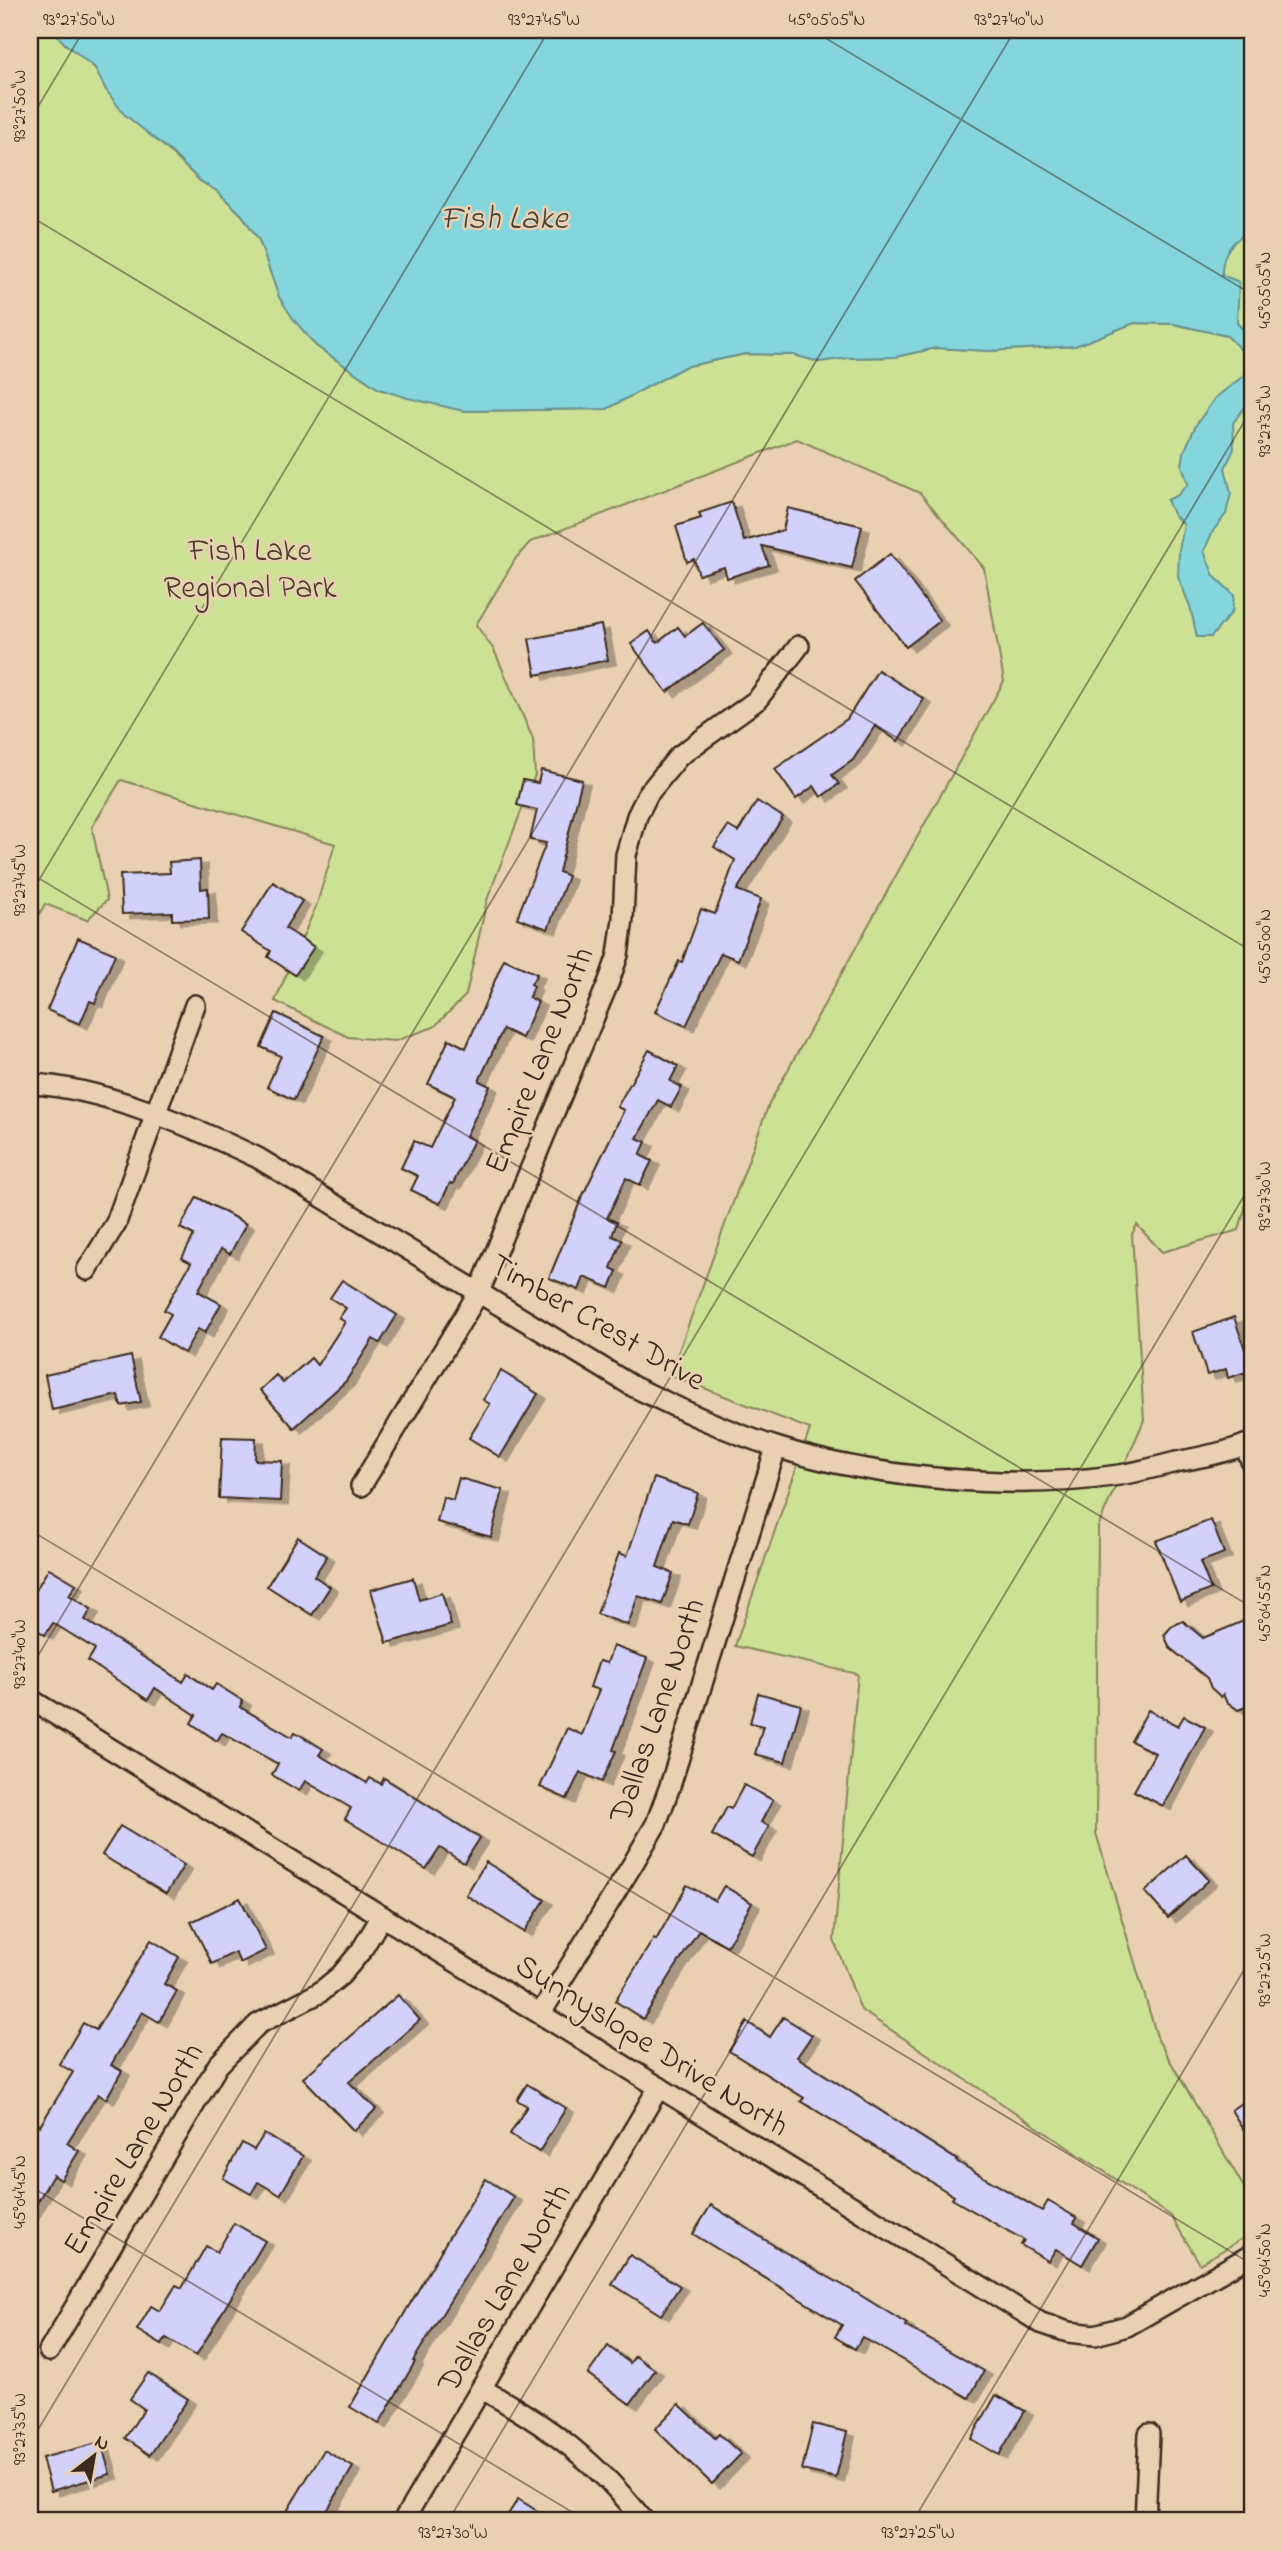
<svg xmlns="http://www.w3.org/2000/svg" width="1283" height="2551" font-family="'Indie Flower',sans-serif">
  <style>
    .green { fill: #cde195; stroke: #84865a; stroke-width: 2 }
    .water { fill: #85d6dc; stroke: #679190; stroke-width: 2 }
    .building { fill: #d2d1fa; stroke: #3b2a1e; stroke-width: 2; filter: url(#shadow) }
    .lines { fill: none; stroke-linecap: round; stroke-linejoin: round }
    .minor-casing { stroke: #3b2a1e; stroke-width: 24 }
    .minor { stroke: #ead0b2; stroke-width: 19 }
    .ticks { fill: none; stroke: #3b2a1e; stroke-width: 2; stroke-opacity: 0.45 }
    .labels { text-anchor: middle; dominant-baseline: central; stroke-width: 5; stroke-linejoin: round; paint-order: stroke }
    .park-label { font-size: 32px; fill: #4a3c2a; stroke: #ead0b2 }
    .street-label { font-size: 32px; fill: #3b2a1e; stroke: #ead0b2 }
    .water-label { font-size: 33px; font-style: italic; fill: #46443a; stroke: #ead0b2 }
    .neatline { fill: none; stroke: #3b2a1e; stroke-width: 2.5 }
    .ticks-label { font-size: 18px; text-anchor: middle; fill: #3b2a1e }
  </style>
  <defs>
    <filter id="shadow"><feDropShadow dx="8" dy="4.5" stdDeviation="0" flood-color="#0004"/></filter>
  </defs>
  <rect width="100%" height="100%" fill="#ead0b2"/>
  <filter id="ink" filterUnits="userSpaceOnUse"><feTurbulence type="fractalNoise" baseFrequency=".0143" numOctaves="2"/><feDisplacementMap in="SourceGraphic" scale="14" xChannelSelector="R" yChannelSelector="G"/><feConvolveMatrix kernelMatrix="1 2 1 2 8 2 1 2 1" color-interpolation-filters="sRGB"/></filter>
  <g filter="url(#ink)">
    <path class="green" d="M 30,30 L 53,30 L 95,68 L 106,90 L 200,181 L 217,191 L 242,215 L 259,240 L 279,297 L 316,346 L 379,389 L 464,411 L 607,409 L 684,367 L 746,354 L 794,355 L 819,362 L 847,358 L 895,357 L 936,348 L 989,351 L 1075,346 L 1134,323 L 1174,324 L 1227,336 L 1221,259 L 1233,240 L 1253,228 L 1253,1179 L 1239,1230 L 1162,1252 L 1137,1225 L 1132,1234 L 1144,1420 L 1098,1527 L 1096,1833 L 1158,2040 L 1253,2203 L 1253,2232 L 1200,2264 L 1171,2216 L 861,2010 L 834,1940 L 858,1674 L 735,1646 L 810,1429 L 670,1375 L 769,1104 L 1004,681 L 984,568 L 920,493 L 797,439 L 530,542 L 516,558 L 476,625 L 494,650 L 533,739 L 535,775 L 487,900 L 466,995 L 434,1027 L 395,1041 L 348,1037 L 275,1001 L 317,904 L 335,844 L 121,780 L 92,827 L 107,900 L 87,920 L 45,904 L 30,930 Z"/>
    <path class="water" d="M 53,30 L 1253,30 L 1253,228 C 1234,240 1221,251 1222,275 L 1239,282 L 1237,323 L 1253,340 L 1253,396 L 1233,423 L 1234,449 L 1225,468 L 1231,493 L 1226,514 L 1213,531 L 1204,551 L 1214,576 L 1234,595 L 1232,612 L 1211,637 L 1197,637 L 1190,606 L 1178,577 L 1179,550 L 1184,525 L 1173,514 L 1167,500 L 1178,495 L 1188,484 L 1182,466 L 1184,452 L 1196,425 L 1215,398 L 1246,374 L 1248,357 L 1227,336 L 1174,324 L 1134,323 L 1075,346 L 989,351 L 936,348 L 895,357 L 847,358 L 819,362 L 794,355 L 745,354 L 684,367 L 607,409 L 464,411 L 408,398 L 379,389 L 316,346 L 294,320 L 279,297 L 259,240 L 242,215 L 217,191 L 200,181 L 171,152 L 124,114 L 106,90 L 95,68 L 64,43 Z"/>
    <g class="building">
      <path d="M 732,502 L 744,541 L 783,530 L 788,508 L 862,526 L 852,568 L 762,546 L 769,565 L 727,578 L 724,567 L 699,575 L 694,559 L 687,562 L 676,526 L 701,518 L 699,513 Z"/>
      <path d="M 890,554 L 940,621 L 906,647 L 855,581 Z"/>
      <path d="M 703,623 L 724,650 L 667,692 L 631,644 L 649,631 L 657,643 L 678,627 L 685,636 Z"/>
      <path d="M 601,625 L 608,660 L 536,675 L 529,639 Z"/>
      <path d="M 878,670 L 924,699 L 898,741 L 875,726 L 853,760 L 832,775 L 839,784 L 821,797 L 814,786 L 796,799 L 775,769 L 847,719 Z"/>
      <path d="M 541,770 L 582,780 L 559,872 L 568,876 L 548,929 L 517,918 L 546,843 L 530,840 L 537,810 L 517,805 L 523,780 L 538,783 Z"/>
      <path d="M 757,801 L 783,817 L 737,890 L 761,899 L 738,960 L 721,953 L 686,1026 L 655,1012 L 679,961 L 682,962 L 701,909 L 715,914 L 735,860 L 714,847 L 728,826 L 738,832 Z"/>
      <path d="M 200,860 L 201,889 L 208,888 L 209,919 L 172,920 L 172,912 L 122,914 L 120,875 L 170,873 L 169,862 Z"/>
      <path d="M 273,882 L 302,901 L 285,928 L 314,947 L 295,975 L 268,957 L 271,951 L 241,932 Z"/>
      <path d="M 78,938 L 115,954 L 95,1003 L 90,1001 L 80,1024 L 47,1010 Z"/>
      <path d="M 504,959 L 537,974 L 531,984 L 534,986 L 529,997 L 538,1002 L 522,1038 L 503,1029 L 479,1081 L 490,1086 L 466,1136 L 474,1140 L 453,1184 L 450,1183 L 440,1204 L 411,1190 L 418,1176 L 401,1168 L 414,1141 L 430,1148 L 455,1097 L 428,1084 L 449,1039 L 466,1048 Z"/>
      <path d="M 276,1013 L 324,1036 L 294,1100 L 267,1087 L 281,1056 L 261,1047 Z"/>
      <path d="M 649,1050 L 678,1066 L 670,1081 L 682,1087 L 671,1107 L 658,1100 L 637,1138 L 646,1142 L 640,1155 L 652,1161 L 640,1185 L 626,1178 L 607,1218 L 617,1222 L 612,1236 L 622,1240 L 611,1268 L 617,1271 L 610,1288 L 584,1277 L 579,1290 L 549,1278 L 582,1197 L 624,1110 L 617,1107 Z"/>
      <path d="M 197,1197 L 246,1224 L 230,1254 L 221,1249 L 198,1291 L 221,1304 L 205,1333 L 198,1329 L 184,1353 L 158,1337 L 171,1314 L 164,1310 L 191,1263 L 182,1258 L 194,1235 L 180,1228 Z"/>
      <path d="M 342,1280 L 397,1315 L 380,1343 L 373,1339 L 346,1381 L 294,1428 L 260,1390 L 276,1375 L 283,1383 L 311,1358 L 317,1365 L 345,1322 L 339,1318 L 346,1308 L 330,1298 Z"/>
      <path d="M 1234,1317 L 1252,1370 L 1228,1378 L 1226,1369 L 1207,1375 L 1193,1332 Z"/>
      <path d="M 131,1356 L 141,1402 L 121,1406 L 118,1395 L 52,1410 L 45,1375 Z"/>
      <path d="M 501,1371 L 538,1394 L 500,1457 L 469,1438 L 490,1404 L 483,1400 Z"/>
      <path d="M 222,1437 L 256,1438 L 255,1460 L 282,1461 L 280,1501 L 219,1498 Z"/>
      <path d="M 459,1478 L 503,1490 L 491,1537 L 437,1522 L 443,1497 L 453,1500 Z"/>
      <path d="M 654,1478 L 698,1493 L 688,1524 L 673,1519 L 657,1567 L 673,1573 L 662,1604 L 638,1596 L 628,1625 L 597,1614 L 619,1553 L 627,1556 Z"/>
      <path d="M 1211,1520 L 1224,1553 L 1200,1562 L 1211,1589 L 1180,1602 L 1156,1541 Z"/>
      <path d="M 298,1537 L 327,1556 L 314,1576 L 330,1587 L 312,1615 L 267,1586 Z"/>
      <path d="M 49,1568 L 76,1584 L 69,1595 L 91,1609 L 85,1620 L 183,1682 L 188,1674 L 212,1690 L 216,1684 L 243,1701 L 240,1707 L 292,1737 L 295,1732 L 323,1749 L 319,1755 L 367,1783 L 370,1778 L 381,1784 L 384,1778 L 480,1838 L 464,1863 L 440,1848 L 426,1869 L 345,1819 L 351,1808 L 305,1781 L 299,1791 L 272,1775 L 278,1764 L 222,1733 L 217,1741 L 191,1723 L 196,1715 L 155,1688 L 148,1700 L 88,1661 L 95,1649 L 53,1623 L 45,1635 L 30,1625 L 30,1599 Z"/>
      <path d="M 413,1578 L 419,1600 L 442,1593 L 451,1625 L 387,1643 L 371,1590 Z"/>
      <path d="M 1246,1620 L 1253,1638 L 1253,1704 L 1238,1710 L 1226,1701 L 1223,1694 L 1221,1697 L 1211,1688 L 1207,1678 L 1170,1648 L 1164,1635 L 1172,1626 L 1183,1621 L 1203,1638 Z"/>
      <path d="M 613,1646 L 647,1658 L 613,1750 L 616,1751 L 602,1782 L 580,1772 L 567,1799 L 540,1787 L 567,1728 L 582,1735 L 599,1690 L 590,1687 L 599,1661 L 607,1663 Z"/>
      <path d="M 758,1693 L 801,1705 L 785,1762 L 755,1754 L 763,1726 L 750,1723 Z"/>
      <path d="M 1148,1710 L 1178,1726 L 1184,1716 L 1205,1727 L 1163,1806 L 1134,1791 L 1155,1753 L 1131,1741 Z"/>
      <path d="M 744,1785 L 773,1800 L 761,1822 L 769,1826 L 752,1857 L 712,1835 L 727,1807 L 731,1809 Z"/>
      <path d="M 120,1826 L 184,1865 L 166,1894 L 102,1855 Z"/>
      <path d="M 1186,1855 L 1209,1880 L 1168,1918 L 1145,1892 Z"/>
      <path d="M 486,1862 L 545,1900 L 524,1932 L 466,1895 Z"/>
      <path d="M 687,1885 L 715,1901 L 724,1886 L 752,1903 L 727,1946 L 699,1930 L 643,2019 L 615,2001 L 654,1938 L 656,1940 Z"/>
      <path d="M 240,1898 L 266,1950 L 240,1963 L 235,1952 L 212,1964 L 191,1922 Z"/>
      <path d="M 151,1940 L 179,1957 L 164,1984 L 177,1991 L 159,2022 L 142,2012 L 111,2065 L 122,2071 L 106,2099 L 98,2094 L 67,2143 L 79,2151 L 61,2180 L 53,2175 L 30,2215 L 30,2119 L 40,2126 L 73,2072 L 59,2064 L 83,2023 L 96,2030 Z"/>
      <path d="M 398,1995 L 420,2020 L 349,2082 L 376,2109 L 354,2131 L 303,2078 Z"/>
      <path d="M 783,2017 L 812,2035 L 797,2057 L 957,2160 L 956,2161 L 1042,2211 L 1048,2201 L 1077,2218 L 1074,2223 L 1098,2238 L 1082,2265 L 1056,2249 L 1048,2261 L 1021,2245 L 1024,2240 L 952,2199 L 954,2196 L 801,2101 L 804,2098 L 729,2051 L 747,2022 L 770,2037 Z"/>
      <path d="M 527,2084 L 566,2108 L 539,2152 L 510,2134 L 527,2106 L 517,2100 Z"/>
      <path d="M 1253,2095 L 1253,2144 L 1231,2110 Z"/>
      <path d="M 264,2134 L 303,2156 L 280,2195 L 258,2182 L 251,2194 L 223,2178 L 242,2143 L 254,2150 Z"/>
      <path d="M 486,2179 L 514,2197 L 413,2361 L 415,2362 L 379,2424 L 350,2407 L 449,2237 Z"/>
      <path d="M 711,2205 L 781,2250 L 860,2295 L 907,2324 L 906,2326 L 984,2371 L 969,2398 L 862,2337 L 855,2349 L 835,2337 L 842,2325 L 693,2234 Z"/>
      <path d="M 234,2223 L 265,2241 L 196,2356 L 166,2338 L 162,2345 L 137,2330 L 151,2306 L 160,2311 L 176,2285 L 182,2288 L 206,2246 L 217,2252 Z"/>
      <path d="M 630,2255 L 680,2286 L 661,2315 L 612,2284 Z"/>
      <path d="M 608,2346 L 630,2363 L 635,2356 L 655,2370 L 630,2404 L 588,2374 Z"/>
      <path d="M 148,2373 L 188,2399 L 150,2455 L 125,2438 L 144,2409 L 130,2399 Z"/>
      <path d="M 996,2395 L 1025,2411 L 999,2455 L 971,2439 Z"/>
      <path d="M 679,2404 L 715,2438 L 719,2434 L 741,2454 L 712,2484 L 655,2429 Z"/>
      <path d="M 813,2424 L 847,2432 L 836,2478 L 802,2470 Z"/>
      <path d="M 101,2442 L 110,2474 L 51,2491 L 42,2458 Z"/>
      <path d="M 324,2450 L 353,2467 L 321,2521 L 281,2521 Z"/>
      <path d="M 518,2499 L 553,2521 L 504,2521 Z"/>
    </g>
    <g class="lines">
      <g class="minor-casing">
        <g id="minor">
          <path d="M 30,1084 C 102,1087 193,1127 258,1158 L 634,1387 C 680,1409 727,1432 776,1447 C 875,1479 1016,1491 1119,1475 C 1138,1472 1157,1467 1176,1462 C 1202,1457 1229,1452 1253,1442"/>
          <path d="M 87,1270 L 116,1223 L 195,1005"/>
          <path d="M 1245,1445 L 1253,1466"/>
          <path d="M 361,1486 L 479,1292 L 609,981 L 618,955 L 623,919 L 626,855 L 637,816 L 648,794 L 679,756 L 757,700 L 799,646"/>
          <path d="M 30,1699 L 1041,2323 L 1068,2332 L 1095,2335 L 1127,2326 L 1253,2254"/>
          <path d="M 541,2013 L 634,1862 L 656,1824 L 670,1786 L 776,1448"/>
          <path d="M 49,2351 L 218,2065 L 258,2024 L 319,1993 L 341,1975 L 361,1951 L 382,1916"/>
          <path d="M 482,2389 C 547,2425 598,2462 644,2521"/>
          <path d="M 403,2521 L 659,2087"/>
          <path d="M 1145,2521 L 1149,2434"/>
        </g>
      </g>
      <use href="#minor" class="minor"/>
    </g>
  </g>
  <path class="ticks" d="M 812,30 L 1253,295M 30,120 L 84,30M 30,216 L 1253,952M 30,873 L 1253,1608M 30,895 L 549,30M 30,1530 L 1253,2265M 30,1669 L 1015,30M 30,2186 L 587,2521M 30,2443 L 1253,407M 448,2521 L 1253,1181M 913,2521 L 1253,1955"/>
  <g class="labels">
    <g class="park-label">
      <text x="250" y="552">Fish Lake<tspan x="250" dy="37">Regional Park</tspan></text>
    </g>
    <g class="street-label">
      <text transform="translate(541 1061) rotate(-68)">Empire Lane North</text>
      <text transform="translate(597 1324) rotate(30)">Timber Crest Drive</text>
      <text transform="translate(659 1711) rotate(-71)">Dallas Lane North</text>
      <text transform="translate(651 2047) rotate(32)">Sunnyslope Drive North</text>
      <text transform="translate(135 2150) rotate(-59)">Empire Lane North</text>
      <text transform="translate(506 2289) rotate(-60)">Dallas Lane North</text>
    </g>
    <g class="water-label">
      <text x="504" y="220">Fish Lake</text>
    </g>
  </g>
  <rect width="1283" height="2551" fill="none" stroke="#ead0b2" stroke-width="77"/>
  <g transform="translate(94 2456) rotate(31)" stroke="#ead0b2" stroke-width="5" paint-order="stroke">
  <path d="M0-5L12 26L0 18L-12 26Z" fill="#3b2a1e"/>
  <text y="-10" font-size="19" font-weight="bold" text-anchor="middle" fill="#3b2a1e">N</text>
  </g>
  <rect x="38" y="38" width="1206" height="2474" class="neatline"/>
  <g class="ticks-label">
    <text x="79" y="25">93°27'50"W</text>
    <text x="544" y="25">93°27'45"W</text>
    <text x="827" y="25">45°05'05"N</text>
    <text x="1009" y="25">93°27'40"W</text>
    <text transform="translate(19 106) rotate(-90)" y="6">93°27'50"W</text>
    <text transform="translate(1264 290) rotate(-90)" y="6">45°05'05"N</text>
    <text transform="translate(1264 421) rotate(-90)" y="6">93°27'35"W</text>
    <text transform="translate(19 880) rotate(-90)" y="6">93°27'45"W</text>
    <text transform="translate(1264 946) rotate(-90)" y="6">45°05'00"N</text>
    <text transform="translate(1264 1196) rotate(-90)" y="6">93°27'30"W</text>
    <text transform="translate(1264 1603) rotate(-90)" y="6">45°04'55"N</text>
    <text transform="translate(19 1654) rotate(-90)" y="6">93°27'40"W</text>
    <text transform="translate(1264 1970) rotate(-90)" y="6">93°27'25"W</text>
    <text transform="translate(19 2192) rotate(-90)" y="6">45°04'45"N</text>
    <text transform="translate(1264 2260) rotate(-90)" y="6">45°04'50"N</text>
    <text transform="translate(19 2429) rotate(-90)" y="6">93°27'35"W</text>
    <text x="453" y="2538">93°27'30"W</text>
    <text x="918" y="2538">93°27'25"W</text>
  </g>
</svg>
